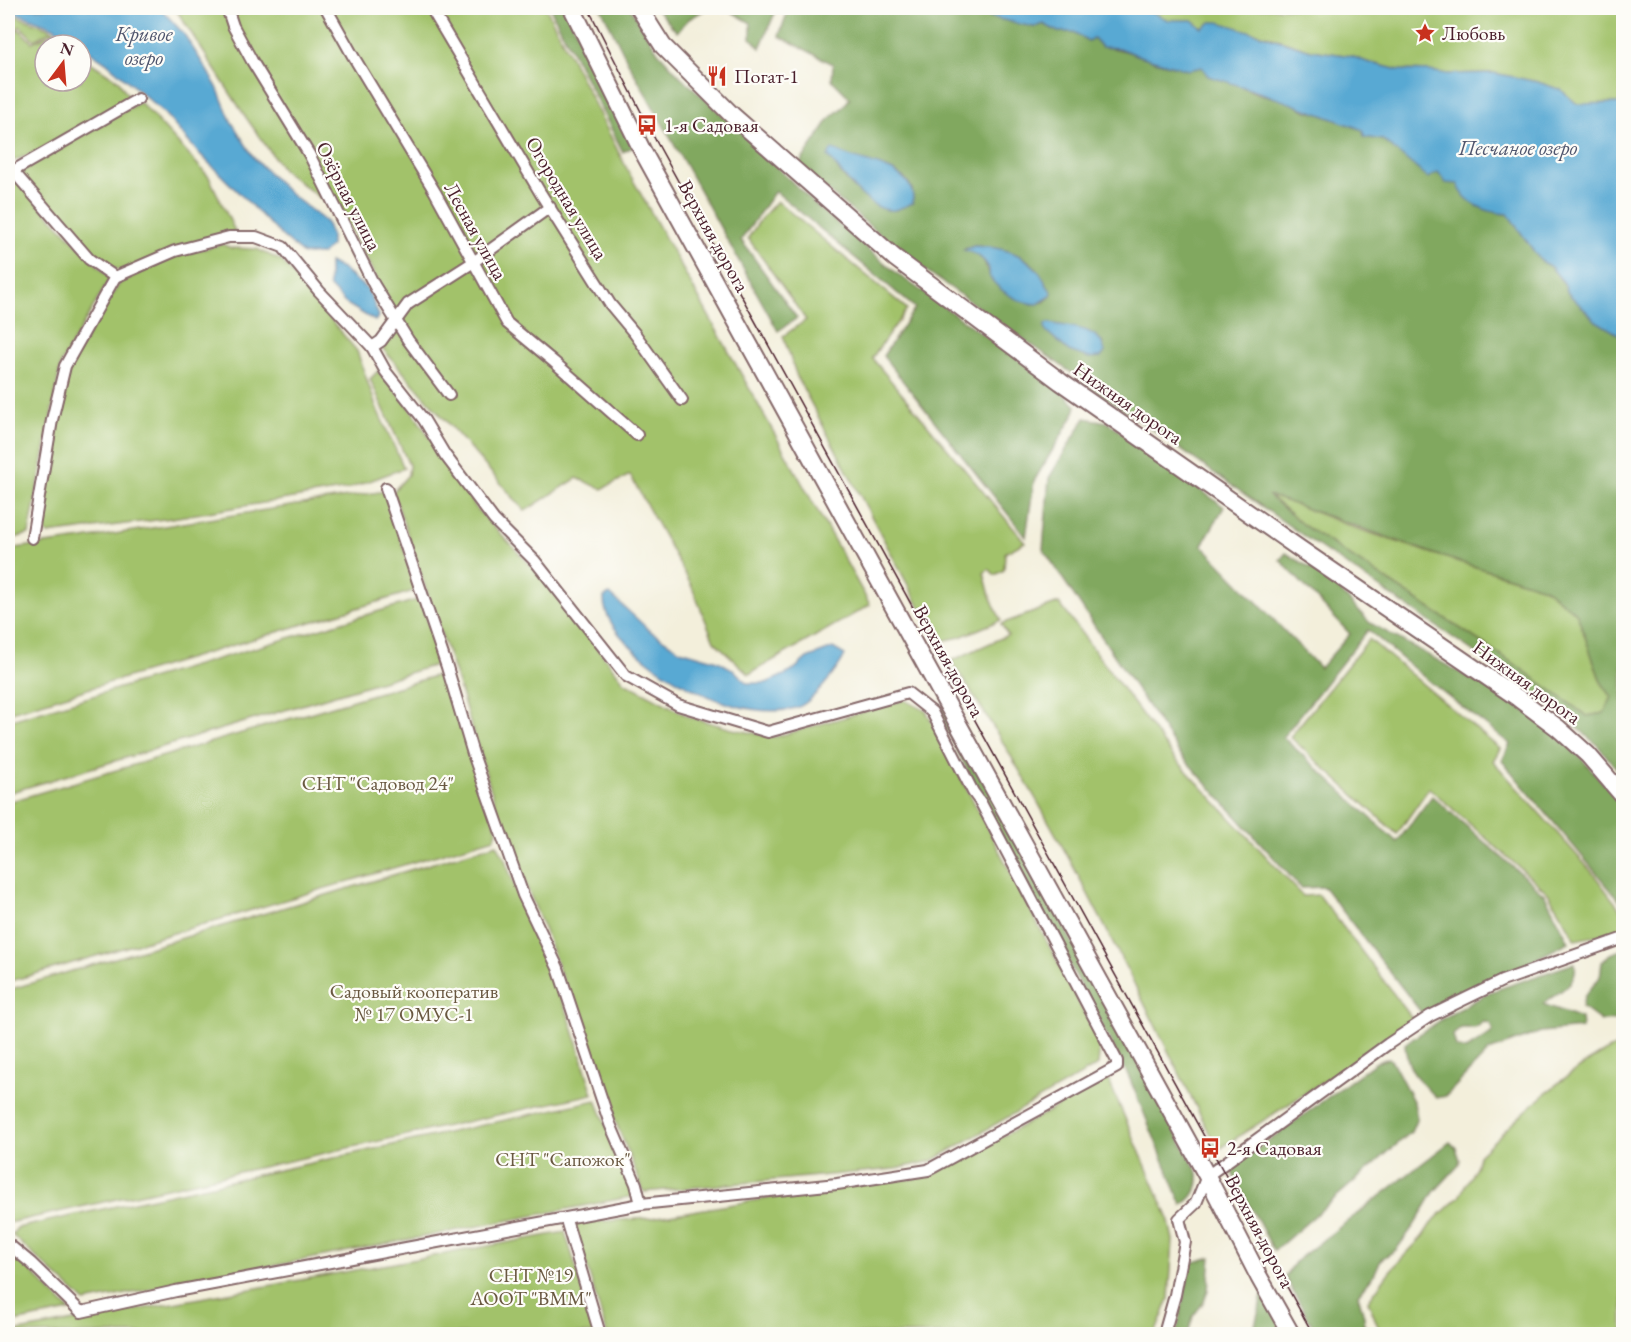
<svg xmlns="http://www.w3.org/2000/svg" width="1631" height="1342" font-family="'EB Garamond',serif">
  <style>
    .green { fill: #a2c26a; stroke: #76704a; stroke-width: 1.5 }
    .forest { fill: #81a85e; stroke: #666444; stroke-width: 1.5; fill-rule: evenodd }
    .water { fill: #59a9d3; stroke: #52647f; stroke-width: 1.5 }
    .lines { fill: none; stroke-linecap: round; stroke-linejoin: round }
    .street-casing { stroke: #856869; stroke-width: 14 }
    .primary-casing { stroke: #856869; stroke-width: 20 }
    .street { stroke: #fff; stroke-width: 10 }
    .primary { stroke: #fff; stroke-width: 16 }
    .tram { stroke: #4a1f2b; stroke-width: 1.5 }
    .labels { text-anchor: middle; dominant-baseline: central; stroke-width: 4.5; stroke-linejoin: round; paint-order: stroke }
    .poi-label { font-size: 20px; fill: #4a1f2b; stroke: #fdfcf7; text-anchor: start }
    .street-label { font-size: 20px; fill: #4a1f2b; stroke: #fdfcf7 }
    .park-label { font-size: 20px; fill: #695841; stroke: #fdfcf7 }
    .water-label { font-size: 21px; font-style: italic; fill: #50566e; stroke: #fdfcf7 }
  </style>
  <rect width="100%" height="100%" fill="#fdfcf7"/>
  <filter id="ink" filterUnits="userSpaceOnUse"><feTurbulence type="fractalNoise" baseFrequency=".0167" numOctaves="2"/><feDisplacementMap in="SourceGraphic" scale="12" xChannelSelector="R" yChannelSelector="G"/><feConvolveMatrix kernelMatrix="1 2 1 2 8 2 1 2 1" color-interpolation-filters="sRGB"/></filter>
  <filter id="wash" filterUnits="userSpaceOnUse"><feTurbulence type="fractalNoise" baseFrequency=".008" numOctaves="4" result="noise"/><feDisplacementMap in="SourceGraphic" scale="24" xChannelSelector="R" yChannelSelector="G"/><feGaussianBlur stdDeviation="1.35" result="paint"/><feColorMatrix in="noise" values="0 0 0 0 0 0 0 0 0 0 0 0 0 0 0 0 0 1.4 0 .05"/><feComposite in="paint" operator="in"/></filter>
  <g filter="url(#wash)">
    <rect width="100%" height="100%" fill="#f3efdb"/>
    <g class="green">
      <path d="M 175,8 L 546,8 L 628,171 L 870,605 L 749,674 L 714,641 L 691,585 L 630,475 L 602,489 L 577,478 L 525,511 L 382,348 L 399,322 L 344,216 L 283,170 L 245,116 Z"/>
      <path d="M 1120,8 L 1623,8 L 1623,106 L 1619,103 L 1577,104 L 1561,90 L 1538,82 L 1494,73 L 1447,74 L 1429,71 L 1399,70 L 1367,62 L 1351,56 L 1311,50 L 1269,36 L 1211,22 L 1202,28 L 1192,20 L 1168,20 L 1154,13 Z"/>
      <path d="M 8,13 L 49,28 L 75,45 L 68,45 L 49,32 L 34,40 L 20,26 L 8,37 Z"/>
      <path d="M 19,29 L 32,42 L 49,35 L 64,45 L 45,45 L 45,81 L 81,81 L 81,56 L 119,81 L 130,99 L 38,151 L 8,163 L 8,39 Z"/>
      <path d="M 140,102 L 209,177 L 235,231 L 123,272 L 100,262 L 19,173 Z"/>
      <path d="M 8,177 L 12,177 L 110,278 L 61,363 L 29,534 L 8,540 Z"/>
      <path d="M 777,201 L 907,309 L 872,358 L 1025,542 L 1005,553 L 1004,570 L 995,575 L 989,569 L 984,573 L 990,596 L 1001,620 L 960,637 L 942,641 L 925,617 L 797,377 L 783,336 L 806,320 L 748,238 L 760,220 Z"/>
      <path d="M 222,244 L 231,248 L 257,249 L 282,261 L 357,351 L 377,409 L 404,468 L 348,489 L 172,518 L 48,534 L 39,528 L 70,365 L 110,298 L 120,283 L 169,258 Z"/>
      <path d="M 378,371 L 408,405 L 477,509 L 540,575 L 624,682 L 690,717 L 732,729 L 775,737 L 905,700 L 926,711 L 1100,1043 L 1098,1065 L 932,1161 L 895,1169 L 644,1192 L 606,1098 L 545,931 L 505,835 L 456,677 L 393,492 L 408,475 L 409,465 L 370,379 Z"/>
      <path d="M 385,491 L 417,590 L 8,713 L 8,549 L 83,539 Z"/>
      <path d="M 1266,493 L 1355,528 L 1440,556 L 1545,588 L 1577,614 L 1601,682 L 1612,697 L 1604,713 L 1587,716 L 1516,665 L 1303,525 Z"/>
      <path d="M 420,599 L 442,663 L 8,793 L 8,721 Z"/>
      <path d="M 1059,603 L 1172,755 L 1303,896 L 1319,895 L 1415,1022 L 1218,1150 C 1134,985 1055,816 951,661 L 1008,635 L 1001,624 Z"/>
      <path d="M 1369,639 L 1500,749 L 1493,761 L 1592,872 L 1623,913 L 1623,930 L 1576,940 L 1548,893 L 1429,788 L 1397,834 L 1290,737 Z"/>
      <path d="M 445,673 L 497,830 L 495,838 L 8,982 L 8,802 Z"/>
      <path d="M 497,844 L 504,857 L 531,930 L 568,1014 L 593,1094 L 8,1223 L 8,990 Z"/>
      <path d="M 1623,1045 L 1623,1334 L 1381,1334 L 1368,1301 L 1390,1271 L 1423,1236 L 1432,1222 L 1459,1197 L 1477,1165 L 1479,1155 C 1517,1119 1553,1082 1598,1056 C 1606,1051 1614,1046 1623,1045 Z"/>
      <path d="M 1108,1079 L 1168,1217 L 1173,1240 L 1169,1299 L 1155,1334 L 607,1334 L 574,1223 L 651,1218 L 835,1187 L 928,1177 Z"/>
      <path d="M 596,1100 L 635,1196 L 85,1302 L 12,1235 L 17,1228 Z"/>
      <path d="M 565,1232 L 597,1334 L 8,1334 L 8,1333 Z"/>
      <path d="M 8,1248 L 70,1311 L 8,1323 Z"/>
    </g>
    <g class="forest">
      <path d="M 550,8 L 565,8 L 633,147 L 623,152 Z"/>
      <path d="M 601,8 L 630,8 L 658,52 L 680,76 L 728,120 L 820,209 L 899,275 L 1057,387 L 1076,406 L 1073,416 L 1034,481 L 1026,537 L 883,356 L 915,308 L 775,191 L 741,240 L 797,318 L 778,331 L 628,62 Z"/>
      <path d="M 656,8 L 708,8 L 689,19 L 677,32 Z"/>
      <path d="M 725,8 L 777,8 L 760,48 L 751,38 L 751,23 Z"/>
      <path d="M 789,8 L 957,8 C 961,10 1031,27 1035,27 C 1038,26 1041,25 1044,24 L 1058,32 L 1074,32 L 1088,41 L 1094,38 L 1102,47 C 1127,48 1148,61 1173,66 C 1182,67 1193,67 1202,67 L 1209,76 L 1229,81 L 1256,93 L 1288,101 L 1307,111 L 1317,113 L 1363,130 L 1364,137 L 1383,140 L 1398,151 L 1458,184 L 1496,213 L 1508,214 L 1540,260 L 1551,267 L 1564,284 L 1568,293 L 1596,321 L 1623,337 L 1623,776 L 1598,746 L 1567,718 L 1527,688 L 1308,539 L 911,260 L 798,166 L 830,118 L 843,107 L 850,98 L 832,80 L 833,64 L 779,36 ZM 841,155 C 861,162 903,166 912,189 C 913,193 912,199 913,203 C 907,205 900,209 894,210 C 875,211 845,182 837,167 ZM 974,246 C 1012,248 1039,257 1051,296 L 1044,302 L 1030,304 L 1012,296 L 991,279 L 984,261 L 975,252 L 965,249 ZM 1049,323 C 1069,328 1091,327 1104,344 L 1069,351 L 1045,330 ZM 1268,495 L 1440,556 L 1545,588 L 1577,614 L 1601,682 L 1612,697 L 1604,713 L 1587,716 L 1516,665 L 1303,525 Z"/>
      <path d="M 1085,418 L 1107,422 L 1224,507 L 1202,545 L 1320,668 L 1350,634 L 1280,560 L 1286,553 L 1330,580 L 1370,623 L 1515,703 L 1554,732 L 1583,760 L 1613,794 L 1623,809 L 1623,905 L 1502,761 L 1510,744 L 1425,678 L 1368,630 L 1283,737 L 1397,842 L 1432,796 L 1545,895 L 1569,942 L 1424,1016 L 1324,887 L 1301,888 L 1180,754 L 1043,549 L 1049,478 Z"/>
      <path d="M 943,704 L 1198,1173 C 1199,1187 1195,1197 1182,1205 L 1129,1077 L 935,709 Z"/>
      <path d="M 1623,949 L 1623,1020 L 1601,1021 L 1582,1007 L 1584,997 L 1600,977 L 1602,962 L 1609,955 Z"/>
      <path d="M 1575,963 C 1579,985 1557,992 1543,1004 L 1581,1018 L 1582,1028 L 1541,1032 L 1489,1051 L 1446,1096 L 1436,1098 C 1418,1079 1407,1072 1405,1044 L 1444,1018 L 1490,992 ZM 1484,1022 L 1490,1023 L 1493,1031 C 1485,1040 1474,1042 1466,1050 L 1456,1047 L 1453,1035 L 1461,1028 L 1475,1028 Z"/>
      <path d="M 1389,1058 L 1393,1063 L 1414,1103 L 1417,1118 L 1411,1132 L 1274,1251 L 1230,1169 L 1375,1063 Z"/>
      <path d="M 1450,1142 L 1456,1148 L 1460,1160 L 1458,1166 L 1434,1192 L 1415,1224 L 1396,1250 L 1381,1259 L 1374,1275 L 1358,1294 L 1364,1316 L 1365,1334 L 1317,1334 L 1285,1277 L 1296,1261 Z"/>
      <path d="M 1211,1257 L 1208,1290 L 1204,1302 L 1193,1316 L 1188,1334 L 1176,1334 L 1191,1263 Z"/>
      <path d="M 1264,1288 L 1289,1334 L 1253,1334 Z"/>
    </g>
    <g class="water">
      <path d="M 8,8 L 160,8 L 184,34 L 205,67 L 217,87 L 231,121 L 254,158 L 288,192 L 326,222 L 331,235 L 331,246 L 322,254 L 303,254 L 282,236 L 195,149 L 163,112 L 106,62 L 53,27 L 8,10 Z"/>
      <path d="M 958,8 L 1120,8 L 1154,13 L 1168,20 L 1192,20 L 1202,28 L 1211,22 L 1219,22 L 1311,50 L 1351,56 L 1367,62 L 1399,70 L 1429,71 L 1447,74 L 1494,73 L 1538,82 L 1561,90 L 1577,104 L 1619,103 L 1624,106 L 1623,337 L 1596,321 L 1568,293 L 1564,283 L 1551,267 L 1540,260 L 1508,214 C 1489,213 1464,205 1458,184 L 1446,183 L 1438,172 L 1428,178 L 1383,140 L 1364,137 L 1363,130 C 1311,111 1261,91 1208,76 L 1202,67 L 1188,70 L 1143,57 L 1119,48 L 1102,47 L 1094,38 L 1088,41 L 1074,32 L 1058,32 L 1044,24 C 1041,25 1038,26 1035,27 C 1031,27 961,10 958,8 Z"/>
      <path d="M 832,149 C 858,165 916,163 913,203 C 907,205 900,209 894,210 C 869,213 842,173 828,156 Z"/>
      <path d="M 974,246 C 999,247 1022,251 1039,272 C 1044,278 1046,286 1052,292 L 1051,296 L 1038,304 C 1020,304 1002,293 991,279 C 988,275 990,276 989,270 C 986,258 975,253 964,250 Z"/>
      <path d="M 329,262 L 342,269 L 368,290 L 379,316 L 375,321 L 345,303 L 329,286 Z"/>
      <path d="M 1049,323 C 1069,328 1101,326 1105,352 L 1101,357 L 1089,358 L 1069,351 L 1045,330 L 1045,324 Z"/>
      <path d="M 610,594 L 650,631 L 680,650 L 718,661 L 734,670 L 747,683 L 766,683 L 791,672 L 807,658 L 833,648 L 845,655 C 838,670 812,703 796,708 C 769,715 735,708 710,697 C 676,683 602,639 604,597 Z"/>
    </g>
  </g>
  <g filter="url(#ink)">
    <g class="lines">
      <g class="street-casing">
        <g id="street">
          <path d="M 227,8 L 233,26 L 252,61 L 309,154 L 374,285 L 408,340 L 449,395"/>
          <path d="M 326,8 L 353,56 L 435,192 L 507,323 L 554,362 L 637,435"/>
          <path d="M 431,8 L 541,194 L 610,304 L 635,334 L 682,400"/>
          <path d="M 372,347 L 381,341 L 408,304 L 472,263 L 550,207"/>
          <path d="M 386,488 L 447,667 L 473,754 L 523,895 L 558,968 L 610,1124 L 636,1184 L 641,1204"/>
          <path d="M 32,538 L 52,420 L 65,366 L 115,277 L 89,259 L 13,171 L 138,99"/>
          <path d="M 566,1220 L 600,1334"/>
          <path d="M 8,1244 L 31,1263 L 81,1312 L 176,1291 L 641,1204 L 837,1184 L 928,1170 L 1117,1067 L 1117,1061 C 1072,975 1027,889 981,803 L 973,792 L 932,712 L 908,693 L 768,732 L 678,705 L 626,676 L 535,561 L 494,520 L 445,455 L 424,420 L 386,372 L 372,347 L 319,291 L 283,247 L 256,237 L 229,237 L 175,251 L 115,277"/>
          <path d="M 1164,1334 L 1175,1295 L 1185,1242 L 1179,1219 L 1196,1203 L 1207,1176 L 1388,1044 L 1430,1016 L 1502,981 L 1624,938"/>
        </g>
      </g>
      <g class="primary-casing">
        <g id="primary">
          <path d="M 572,8 L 642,150 L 1207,1176 L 1259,1277 L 1291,1334"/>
          <path d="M 639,8 L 663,46 L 732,115 L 895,258 L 1061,382 L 1300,549 L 1518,698 L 1558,728 L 1588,755 L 1624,797"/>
        </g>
      </g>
      <use href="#street" class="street"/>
      <use href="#primary" class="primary"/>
      <path class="tram" d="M 588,8 L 656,141 L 1313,1334"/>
    </g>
  </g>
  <defs>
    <g id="sight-bare" transform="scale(1.62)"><path d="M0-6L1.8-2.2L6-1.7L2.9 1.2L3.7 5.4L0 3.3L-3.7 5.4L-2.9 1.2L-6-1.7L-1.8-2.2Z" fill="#c8321e" stroke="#fdfcf7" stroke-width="2.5" paint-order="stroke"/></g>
    <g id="restaurant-bare" transform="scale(1.62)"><path d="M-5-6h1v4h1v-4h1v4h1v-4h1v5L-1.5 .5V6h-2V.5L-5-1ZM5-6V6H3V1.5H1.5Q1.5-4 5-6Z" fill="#c8321e" stroke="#fdfcf7" stroke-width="2.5" paint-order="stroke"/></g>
    <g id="bus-bare" transform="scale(1.62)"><path d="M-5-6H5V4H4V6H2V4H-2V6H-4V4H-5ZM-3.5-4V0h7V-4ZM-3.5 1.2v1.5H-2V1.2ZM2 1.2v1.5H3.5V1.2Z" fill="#c8321e" stroke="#fdfcf7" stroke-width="2.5" paint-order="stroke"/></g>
  </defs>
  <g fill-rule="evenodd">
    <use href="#sight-bare" x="1425" y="33"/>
    <use href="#restaurant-bare" x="717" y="76"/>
    <use href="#bus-bare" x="647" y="125"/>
    <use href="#bus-bare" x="1210" y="1148"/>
  </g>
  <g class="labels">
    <g class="poi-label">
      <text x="1442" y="33">Любовь</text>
      <text x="734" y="76">Погат-1</text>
      <text x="664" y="125">1-я Садовая</text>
      <text x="1227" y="1148">2-я Садовая</text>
    </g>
    <g class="street-label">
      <text transform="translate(349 196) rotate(63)">Озёрная улица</text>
      <text transform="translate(567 198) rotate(59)">Огородная улица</text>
      <text transform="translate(476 231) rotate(61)">Лесная улица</text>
      <text transform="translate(714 236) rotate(61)">Верхняя дорога</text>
      <text transform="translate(1128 403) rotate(35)">Нижняя дорога</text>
      <text transform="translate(949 661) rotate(61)">Верхняя дорога</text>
      <text transform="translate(1527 682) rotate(36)">Нижняя дорога</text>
      <text transform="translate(1260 1231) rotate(62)">Верхняя дорога</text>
    </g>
    <g class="park-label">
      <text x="378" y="783">СНТ "Садовод 24"</text>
      <text x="414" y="991">Садовый кооператив<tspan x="414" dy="23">№ 17 ОМУС-1</tspan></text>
      <text x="563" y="1159">СНТ "Сапожок"</text>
      <text x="531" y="1275">СНТ №19<tspan x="531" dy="23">АООТ "ВММ"</tspan></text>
    </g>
    <g class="water-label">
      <text x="144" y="33">Кривое<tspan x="144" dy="24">озеро</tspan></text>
      <text x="1518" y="147">Песчаное озеро</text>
    </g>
  </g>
  <rect width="1631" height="1342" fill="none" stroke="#fdfcf7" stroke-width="30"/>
  <g transform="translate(63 63) rotate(16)"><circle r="28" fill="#fdfcf7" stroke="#b5a4a5" stroke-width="1.5"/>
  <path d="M0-4.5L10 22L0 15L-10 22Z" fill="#c8321e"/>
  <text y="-9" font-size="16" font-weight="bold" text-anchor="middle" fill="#4a1f2b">N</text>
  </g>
</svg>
